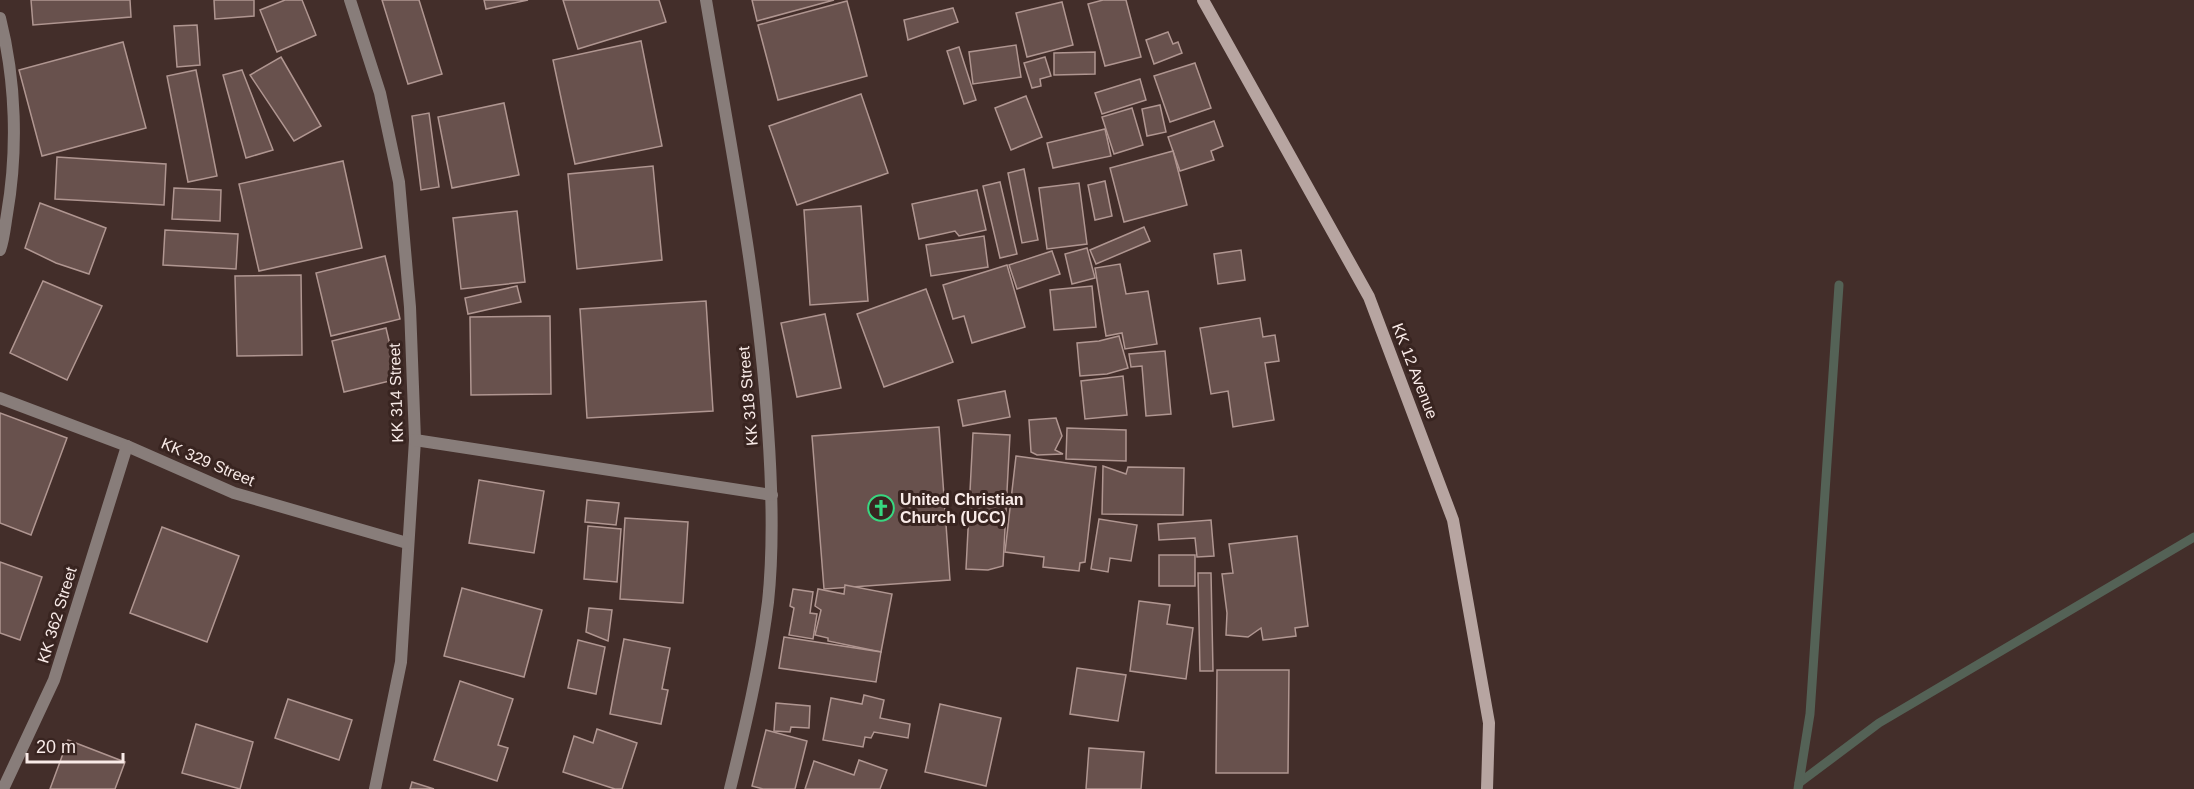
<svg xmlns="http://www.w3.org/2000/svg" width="2194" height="789" font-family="Helvetica,sans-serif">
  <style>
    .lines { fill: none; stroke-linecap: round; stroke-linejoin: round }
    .stream { stroke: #546256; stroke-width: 9 }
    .building { fill: #68514d; stroke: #b09691; stroke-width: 1.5 }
    .street { stroke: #887d7a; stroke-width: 12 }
    .secondary { stroke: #b7a5a1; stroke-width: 12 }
    .labels { text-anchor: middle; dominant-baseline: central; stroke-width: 6; stroke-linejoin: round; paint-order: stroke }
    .street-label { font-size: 16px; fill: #f9ebe8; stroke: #382420 }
    .poi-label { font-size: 16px; font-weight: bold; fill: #f9ebe8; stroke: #382420; text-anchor: start }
  </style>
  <rect width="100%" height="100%" fill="#432e2a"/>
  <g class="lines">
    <g class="stream">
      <path d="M 1799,783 L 1879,723 L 2194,537"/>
      <path d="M 1798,789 L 1810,714 L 1839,285"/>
    </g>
  </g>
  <g class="building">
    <path d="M 31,0 L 130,0 L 131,17 L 33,25 Z"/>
    <path d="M 214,0 L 254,0 L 254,16 L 215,19 Z"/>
    <path d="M 285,0 L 302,0 L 316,35 L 277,52 L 260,10 Z"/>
    <path d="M 382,0 L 419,0 L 442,74 L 408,84 Z"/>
    <path d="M 484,0 L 528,0 L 486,9 Z"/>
    <path d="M 563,0 L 659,0 L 666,22 L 578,49 Z"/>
    <path d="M 752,0 L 834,0 L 757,21 Z"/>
    <path d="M 1103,0 L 1126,0 L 1141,57 L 1105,66 L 1088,4 Z"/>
    <path d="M 847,1 L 867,76 L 778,100 L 758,25 Z"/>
    <path d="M 1062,2 L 1073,45 L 1027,57 L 1016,13 Z"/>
    <path d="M 953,8 L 958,22 L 908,40 L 904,20 Z"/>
    <path d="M 197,25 L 200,65 L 177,67 L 174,26 Z"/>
    <path d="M 1168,32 L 1173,44 L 1178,42 L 1182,53 L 1154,64 L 1146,40 Z"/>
    <path d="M 641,41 L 662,146 L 575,164 L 553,60 Z"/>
    <path d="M 123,42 L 146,128 L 42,156 L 19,70 Z"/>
    <path d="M 1016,45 L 1021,77 L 973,84 L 969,52 Z"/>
    <path d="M 959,47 L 976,100 L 964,104 L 947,51 Z"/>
    <path d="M 1095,52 L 1095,74 L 1054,75 L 1054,53 Z"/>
    <path d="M 281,57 L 321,126 L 294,141 L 250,75 Z"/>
    <path d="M 1045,57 L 1051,76 L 1040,79 L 1041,86 L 1032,88 L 1024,63 Z"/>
    <path d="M 1195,63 L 1211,108 L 1170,122 L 1154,76 Z"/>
    <path d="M 196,70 L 217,176 L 188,182 L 167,76 Z"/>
    <path d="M 242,70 L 273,150 L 246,158 L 223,75 Z"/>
    <path d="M 1140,79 L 1146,100 L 1102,114 L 1095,93 Z"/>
    <path d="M 861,94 L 888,173 L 797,205 L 769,126 Z"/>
    <path d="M 1026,96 L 1042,137 L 1011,150 L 995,108 Z"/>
    <path d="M 504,103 L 519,175 L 452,188 L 438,117 Z"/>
    <path d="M 1160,105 L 1166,132 L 1147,136 L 1142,109 Z"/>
    <path d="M 1132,108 L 1143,145 L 1114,154 L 1102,117 Z"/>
    <path d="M 429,113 L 439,187 L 421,190 L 412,116 Z"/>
    <path d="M 1214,121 L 1223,146 L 1211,151 L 1214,160 L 1180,171 L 1168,137 Z"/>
    <path d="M 1105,129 L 1111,156 L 1053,168 L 1047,143 Z"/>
    <path d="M 1173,151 L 1187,205 L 1124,222 L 1110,168 Z"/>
    <path d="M 57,157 L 166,164 L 164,205 L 55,199 Z"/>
    <path d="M 343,161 L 362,248 L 259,271 L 239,184 Z"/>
    <path d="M 653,166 L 662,260 L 577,269 L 568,174 Z"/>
    <path d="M 1024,169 L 1038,240 L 1022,243 L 1008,173 Z"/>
    <path d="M 1105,181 L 1112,216 L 1095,220 L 1088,185 Z"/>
    <path d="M 1000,182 L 1017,254 L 1000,258 L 983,186 Z"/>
    <path d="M 1079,183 L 1087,244 L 1047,249 L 1039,188 Z"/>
    <path d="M 174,188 L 221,190 L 220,221 L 172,219 Z"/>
    <path d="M 977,190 L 986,230 L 959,236 L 955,231 L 919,239 L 912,204 Z"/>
    <path d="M 40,203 L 106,228 L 89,274 L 56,263 L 25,248 Z"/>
    <path d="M 861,206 L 868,301 L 810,305 L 804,210 Z"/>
    <path d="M 517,211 L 525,282 L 461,289 L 453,218 Z"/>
    <path d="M 1144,227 L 1150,241 L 1096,264 L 1090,250 Z"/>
    <path d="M 165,230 L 238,234 L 236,269 L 163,265 Z"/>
    <path d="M 984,236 L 988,267 L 931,276 L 926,245 Z"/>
    <path d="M 1087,248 L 1095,278 L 1072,284 L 1065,254 Z"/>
    <path d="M 1241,250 L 1245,280 L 1218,284 L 1214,254 Z"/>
    <path d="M 1052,251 L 1060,274 L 1017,289 L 1009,265 Z"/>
    <path d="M 385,256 L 400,319 L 331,336 L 316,273 Z"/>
    <path d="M 1120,264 L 1126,294 L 1148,291 L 1157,344 L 1125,349 L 1122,333 L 1106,336 L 1095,268 Z"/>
    <path d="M 1007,265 L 1025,327 L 972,343 L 964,316 L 953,319 L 943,285 Z"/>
    <path d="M 301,275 L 302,355 L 237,356 L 235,276 Z"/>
    <path d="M 43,281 L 102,306 L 67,380 L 10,353 Z"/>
    <path d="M 517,286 L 521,302 L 468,314 L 465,298 Z"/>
    <path d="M 1092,286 L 1096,327 L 1054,330 L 1050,290 Z"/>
    <path d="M 926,289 L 953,362 L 884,387 L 857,314 Z"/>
    <path d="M 706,301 L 713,411 L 587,418 L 580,309 Z"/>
    <path d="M 825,314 L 841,388 L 797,397 L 781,323 Z"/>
    <path d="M 550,316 L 551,394 L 471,395 L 470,317 Z"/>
    <path d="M 1260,318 L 1263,337 L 1275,335 L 1279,361 L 1265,363 L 1274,420 L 1233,427 L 1228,391 L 1211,394 L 1200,328 Z"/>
    <path d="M 386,328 L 398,379 L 344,392 L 332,341 Z"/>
    <path d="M 1119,336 L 1128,368 L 1107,374 L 1080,376 L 1077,343 L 1099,341 Z"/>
    <path d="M 1165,351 L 1171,414 L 1146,416 L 1142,366 L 1131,367 L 1129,354 Z"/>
    <path d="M 1123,376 L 1127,415 L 1085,419 L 1081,381 Z"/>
    <path d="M 1005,391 L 1010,417 L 963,426 L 958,400 Z"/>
    <path d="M 0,413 L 67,438 L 31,535 L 0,523 Z"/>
    <path d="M 1056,418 L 1062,436 L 1055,450 L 1063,454 L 1037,455 L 1031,452 L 1029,420 Z"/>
    <path d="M 939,427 L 950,580 L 824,589 L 812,436 Z"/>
    <path d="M 1067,428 L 1126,430 L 1126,461 L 1066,459 Z"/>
    <path d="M 973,433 L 1010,435 L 1003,566 L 988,570 L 966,569 Z"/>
    <path d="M 1016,456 L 1096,467 L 1085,562 L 1080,563 L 1079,571 L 1043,567 L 1044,557 L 1005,552 Z"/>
    <path d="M 1103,466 L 1126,474 L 1128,467 L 1184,468 L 1183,515 L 1102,514 Z"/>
    <path d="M 479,480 L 544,491 L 534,553 L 469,543 Z"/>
    <path d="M 587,500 L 619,503 L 616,525 L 585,522 Z"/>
    <path d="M 625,518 L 688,522 L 683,603 L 620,599 Z"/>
    <path d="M 1099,519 L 1137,525 L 1131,561 L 1110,558 L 1108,572 L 1091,569 Z"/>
    <path d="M 1211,520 L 1214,556 L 1197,557 L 1195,538 L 1159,540 L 1158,524 Z"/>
    <path d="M 588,526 L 621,529 L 617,582 L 584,579 Z"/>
    <path d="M 162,527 L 239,556 L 207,642 L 130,613 Z"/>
    <path d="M 1297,536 L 1308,626 L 1295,628 L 1296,636 L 1263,640 L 1261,628 L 1248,637 L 1226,635 L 1227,613 L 1222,574 L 1233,573 L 1229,544 Z"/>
    <rect x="1159" y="555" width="36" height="31"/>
    <path d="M 0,562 L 42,577 L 20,640 L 0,633 Z"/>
    <path d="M 1198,573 L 1211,573 L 1213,671 L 1200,671 Z"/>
    <path d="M 845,585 L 892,594 L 881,652 L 828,641 L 828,638 L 815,635 L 821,610 L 815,606 L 818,589 L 844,594 Z"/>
    <path d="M 462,588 L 542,610 L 524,677 L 444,656 Z"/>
    <path d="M 793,589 L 813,592 L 810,613 L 817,614 L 813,639 L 789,635 L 794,608 L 790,606 Z"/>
    <path d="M 1139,601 L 1170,605 L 1167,624 L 1193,628 L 1186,679 L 1130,671 Z"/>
    <path d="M 589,608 L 612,610 L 608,641 L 586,632 Z"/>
    <path d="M 784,637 L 881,652 L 876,682 L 779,668 Z"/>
    <path d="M 624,639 L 670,648 L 662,689 L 668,690 L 661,724 L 610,714 Z"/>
    <path d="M 578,640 L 605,647 L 596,694 L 568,688 Z"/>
    <path d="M 1077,668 L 1126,675 L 1118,721 L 1070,714 Z"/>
    <path d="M 1217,670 L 1289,670 L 1288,773 L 1216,773 Z"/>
    <path d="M 460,681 L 513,699 L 498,745 L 508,748 L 497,781 L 434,760 Z"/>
    <path d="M 864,695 L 884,700 L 880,718 L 910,724 L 908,738 L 874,732 L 871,738 L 865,737 L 863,747 L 823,740 L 831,698 L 862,704 Z"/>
    <path d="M 288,699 L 352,720 L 339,760 L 275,738 Z"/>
    <path d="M 776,703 L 810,706 L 809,728 L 791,727 L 790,732 L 774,731 Z"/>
    <path d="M 940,704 L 1001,718 L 986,786 L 925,772 Z"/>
    <path d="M 196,724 L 253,742 L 240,789 L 182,773 Z"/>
    <path d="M 597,729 L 637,743 L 622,789 L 615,789 L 563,772 L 574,736 L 593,743 Z"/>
    <path d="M 766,730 L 807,741 L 795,789 L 763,789 L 752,786 Z"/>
    <path d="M 68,740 L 125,762 L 115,789 L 50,789 Z"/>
    <path d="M 1089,748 L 1144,752 L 1141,789 L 1086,789 Z"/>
    <path d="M 859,760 L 887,770 L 880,789 L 805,789 L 814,761 L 854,775 Z"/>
    <path d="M 412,782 L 434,789 L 410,789 Z"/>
  </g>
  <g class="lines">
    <g class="street">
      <path d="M 350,0 L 380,93 L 399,182 L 410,307 L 415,440 L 401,662 L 375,789"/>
      <path d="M 706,0 C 730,143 759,286 768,430 C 772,487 774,546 768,602 C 760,665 745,728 730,789"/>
      <path d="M 0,18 C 16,81 18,150 7,214 C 5,226 4,239 0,250"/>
      <path d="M 0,398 L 127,446 L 234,493 L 407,543"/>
      <path d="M 415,440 L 772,495"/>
      <path d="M 3,789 L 54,680 L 127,446"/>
    </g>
    <path class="secondary" d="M 1203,0 L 1369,297 L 1453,520 L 1489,723 L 1487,789"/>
  </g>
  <defs>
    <g id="church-ring" transform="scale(1.35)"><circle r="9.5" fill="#382420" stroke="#37d880" stroke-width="1.5"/><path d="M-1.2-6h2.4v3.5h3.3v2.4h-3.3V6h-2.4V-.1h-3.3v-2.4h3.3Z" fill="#37d880"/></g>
  </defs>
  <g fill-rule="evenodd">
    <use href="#church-ring" x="881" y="508"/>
  </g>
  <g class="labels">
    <g class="street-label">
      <text transform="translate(1415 371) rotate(69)">KK 12 Avenue</text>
      <text transform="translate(396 393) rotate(-92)">KK 314 Street</text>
      <text transform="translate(748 396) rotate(-95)">KK 318 Street</text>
      <text transform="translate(208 462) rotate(23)">KK 329 Street</text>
      <text transform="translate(57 615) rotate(-73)">KK 362 Street</text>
    </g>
    <g class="poi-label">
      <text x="900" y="499">United Christian<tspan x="900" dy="18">Church (UCC)</tspan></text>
    </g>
  </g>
  <path d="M27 753v9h96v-9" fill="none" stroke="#f9ebe8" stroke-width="3"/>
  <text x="36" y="753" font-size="18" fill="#f9ebe8" stroke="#382420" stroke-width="4.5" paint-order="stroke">20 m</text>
</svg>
